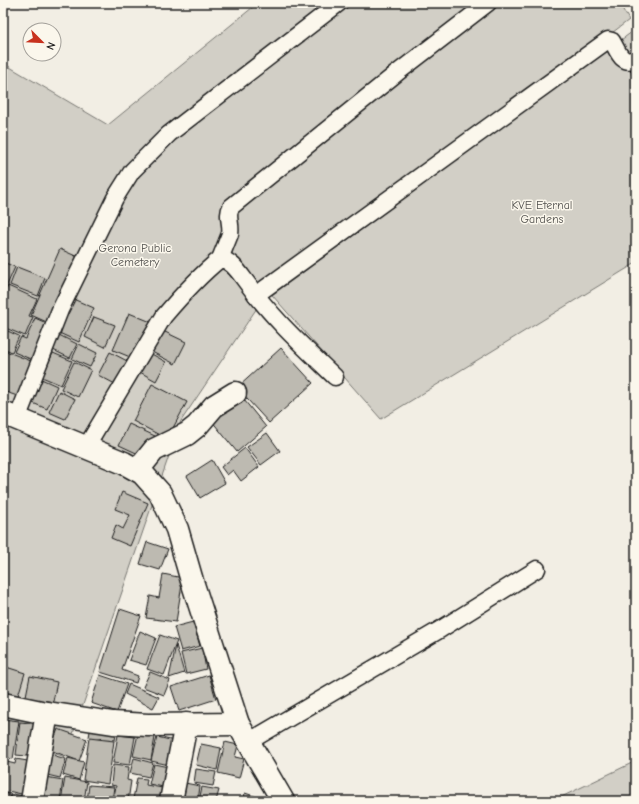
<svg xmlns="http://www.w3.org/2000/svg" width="639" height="804" font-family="'Comic Neue',sans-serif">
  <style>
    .green { fill: #d2cfc6; stroke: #777671 }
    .building { fill: #bdbab1; stroke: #1c1c1c }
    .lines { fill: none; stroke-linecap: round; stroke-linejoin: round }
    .lane-casing { stroke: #1c1c1c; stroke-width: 19 }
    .street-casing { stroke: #1c1c1c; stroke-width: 25 }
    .lane { stroke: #fbf7ec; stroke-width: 16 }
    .street { stroke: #fbf7ec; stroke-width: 22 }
    .labels { text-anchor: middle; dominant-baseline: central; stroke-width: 3; stroke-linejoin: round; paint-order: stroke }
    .park-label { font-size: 12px; fill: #53524f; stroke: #fbf7ec }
  </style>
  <rect width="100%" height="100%" fill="#f2eee4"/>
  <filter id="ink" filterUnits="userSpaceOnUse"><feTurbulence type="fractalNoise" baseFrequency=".025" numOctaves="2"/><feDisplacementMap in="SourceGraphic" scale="8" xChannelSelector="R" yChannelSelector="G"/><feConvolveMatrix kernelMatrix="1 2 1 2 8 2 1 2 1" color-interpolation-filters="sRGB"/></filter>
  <g filter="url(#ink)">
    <g class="green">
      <path d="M 258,3 L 619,3 L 629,20 L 265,296 L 181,421 L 65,757 L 3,735 L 3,63 L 108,125 Z"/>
      <path d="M 636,29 L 636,263 L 381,419 L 272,295 Z"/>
      <path d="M 636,761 L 636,801 L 553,801 Z"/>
    </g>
    <g class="building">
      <path d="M 636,63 L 636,85 L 629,66 Z"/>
      <path d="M 60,249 L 80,258 L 51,324 L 31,315 Z"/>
      <path d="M 3,262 L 15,267 L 4,292 L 3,291 Z"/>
      <path d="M 17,267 L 45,278 L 38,296 L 10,285 Z"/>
      <path d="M 8,286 L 37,299 L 29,316 L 33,317 L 25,336 L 3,327 L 3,298 Z"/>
      <path d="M 71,298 L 94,308 L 79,342 L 57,332 Z"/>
      <path d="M 129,313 L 151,322 L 135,359 L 113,350 Z"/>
      <path d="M 94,317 L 115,325 L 105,347 L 85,337 Z"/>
      <path d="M 35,318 L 51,325 L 35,361 L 14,352 L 21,337 L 26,339 Z"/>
      <path d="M 3,329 L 19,336 L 12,352 L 3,348 Z"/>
      <path d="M 163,331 L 186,342 L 175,364 L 152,352 Z"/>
      <path d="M 59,335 L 77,344 L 70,358 L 53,350 Z"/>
      <path d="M 79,344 L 97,353 L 90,367 L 72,359 Z"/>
      <path d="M 281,348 L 313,383 L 269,423 L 237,388 Z"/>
      <path d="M 3,350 L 36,363 L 23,398 L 3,391 Z"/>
      <path d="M 110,352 L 129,362 L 117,385 L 98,375 Z"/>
      <path d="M 148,352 L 166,362 L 156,381 L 138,371 Z"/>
      <path d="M 53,353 L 72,361 L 61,385 L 42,377 Z"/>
      <path d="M 74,362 L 91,370 L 78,397 L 61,389 Z"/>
      <path d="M 39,378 L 57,386 L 47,409 L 28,401 Z"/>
      <path d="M 152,384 L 187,402 L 167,439 L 133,421 Z"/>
      <path d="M 59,391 L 75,399 L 65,419 L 49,412 Z"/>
      <path d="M 240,395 L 266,427 L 237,452 L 211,420 Z"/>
      <path d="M 129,424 L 155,436 L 145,457 L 119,445 Z"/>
      <path d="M 267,433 L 280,451 L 261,465 L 247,447 Z"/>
      <path d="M 245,448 L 259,467 L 241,481 L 233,470 L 227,475 L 221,467 Z"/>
      <path d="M 212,460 L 225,483 L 200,498 L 187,476 Z"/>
      <path d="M 122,492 L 148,503 L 130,546 L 111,538 L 116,525 L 123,529 L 130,515 L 115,509 Z"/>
      <path d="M 147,542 L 168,549 L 160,570 L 140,564 Z"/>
      <path d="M 163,574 L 183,578 L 176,622 L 146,618 L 150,596 L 159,598 Z"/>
      <path d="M 120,609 L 141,616 L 122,670 L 138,676 L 136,683 L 100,672 Z"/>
      <path d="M 193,622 L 200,646 L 181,651 L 174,627 Z"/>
      <path d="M 140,631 L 156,638 L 146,665 L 129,660 Z"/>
      <path d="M 160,635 L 177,641 L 164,675 L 147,669 Z"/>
      <path d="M 176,645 L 184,673 L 169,678 Z"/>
      <path d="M 202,648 L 206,669 L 186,674 L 181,653 Z"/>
      <path d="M 3,666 L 25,673 L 17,699 L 3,694 Z"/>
      <path d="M 150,672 L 170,680 L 164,695 L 143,687 Z"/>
      <path d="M 100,675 L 127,684 L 117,712 L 91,703 Z"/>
      <path d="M 209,675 L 216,699 L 179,711 L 171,687 Z"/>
      <path d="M 30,676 L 57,682 L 52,706 L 25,701 Z"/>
      <path d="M 129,684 L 159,697 L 153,708 L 125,694 Z"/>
      <path d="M 3,719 L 19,721 L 13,759 L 3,757 Z"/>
      <path d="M 20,722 L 40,724 L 36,757 L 16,755 Z"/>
      <path d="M 58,729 L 87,739 L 79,761 L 50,750 Z"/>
      <path d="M 117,730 L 115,740 L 89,737 L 90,731 L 106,733 Z"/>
      <path d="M 138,734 L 155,737 L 151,760 L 133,756 Z"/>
      <path d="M 118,735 L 135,737 L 130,765 L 113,763 Z"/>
      <path d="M 157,737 L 179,742 L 174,766 L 151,761 Z"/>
      <path d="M 89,738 L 114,741 L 108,784 L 83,780 Z"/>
      <path d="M 225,742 L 238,745 L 235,757 L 244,759 L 239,778 L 218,773 Z"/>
      <path d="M 201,744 L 221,748 L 217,770 L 196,765 Z"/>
      <path d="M 49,754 L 66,759 L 60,778 L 43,774 Z"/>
      <path d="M 68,758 L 84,762 L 79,780 L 63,775 Z"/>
      <path d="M 134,758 L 153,763 L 149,777 L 130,773 Z"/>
      <path d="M 16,759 L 33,762 L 26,795 L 3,790 L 3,761 L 15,764 Z"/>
      <path d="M 154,764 L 173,768 L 168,788 L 149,784 Z"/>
      <path d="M 113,765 L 129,767 L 127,780 L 131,781 L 128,801 L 113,801 L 116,786 L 111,785 Z"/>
      <path d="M 196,769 L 216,772 L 213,786 L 194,783 Z"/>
      <path d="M 45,777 L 63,780 L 60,801 L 40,801 Z"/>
      <path d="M 65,778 L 87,782 L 84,801 L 61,801 Z"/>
      <path d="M 137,778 L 147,779 L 146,785 L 168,789 L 166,801 L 140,801 L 133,799 Z"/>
      <path d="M 180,782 L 200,786 L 198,801 L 177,801 Z"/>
      <path d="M 89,785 L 114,787 L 112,801 L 87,801 Z"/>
      <path d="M 202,787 L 219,790 L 216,801 L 199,801 Z"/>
      <path d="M 3,793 L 11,794 L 10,801 L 3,801 Z"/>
      <path d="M 245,793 L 266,800 L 266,801 L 243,801 Z"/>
      <path d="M 13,794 L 28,797 L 27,801 L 12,801 Z"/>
    </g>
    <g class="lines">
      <g class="lane-casing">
        <g id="lane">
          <path d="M 220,259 L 230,234 C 232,224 226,216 231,207 L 397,73 L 488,3"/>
          <path d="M 256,295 L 608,40 L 612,41 C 618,51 622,67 636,58"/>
          <path d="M 17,419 L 60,310 L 115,198 L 132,171 L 169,134 L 339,3"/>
          <path d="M 86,447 L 164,316 C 181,296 199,276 220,259 C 232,260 240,274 247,283 C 272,318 304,347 335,377"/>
          <path d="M 248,742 L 441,629 L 537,569"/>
        </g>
      </g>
      <g class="street-casing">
        <g id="street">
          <path d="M 3,413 L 124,463 L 142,473 L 160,493 L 177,529 L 192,581 L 238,724 L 283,801"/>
          <path d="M 138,470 L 154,450 L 187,434 L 197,426 L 214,406 L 235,393"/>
          <path d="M 3,704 L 41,712 L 113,723 L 148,725 L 238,724"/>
          <path d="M 32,801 L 47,713"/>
          <path d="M 171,801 L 186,724"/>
        </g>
      </g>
      <use href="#lane" class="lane"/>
      <use href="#street" class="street"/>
    </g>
  </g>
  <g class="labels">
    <g class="park-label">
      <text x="542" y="205">KVE Eternal<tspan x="542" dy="14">Gardens</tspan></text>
      <text x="135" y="248">Gerona Public<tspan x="135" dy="14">Cemetery</tspan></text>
    </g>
  </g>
  <rect width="639" height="804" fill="none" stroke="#fbf7ec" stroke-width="16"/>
  <rect x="8" y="8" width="623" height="788" fill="none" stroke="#1c1c1c" stroke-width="1.5" filter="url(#ink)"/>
  <g transform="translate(42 42) rotate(114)"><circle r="19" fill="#fbf7ec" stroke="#a29f99"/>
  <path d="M0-3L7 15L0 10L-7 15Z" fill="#c8321e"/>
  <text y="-6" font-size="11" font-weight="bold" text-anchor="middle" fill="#1c1c1c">N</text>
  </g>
</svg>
